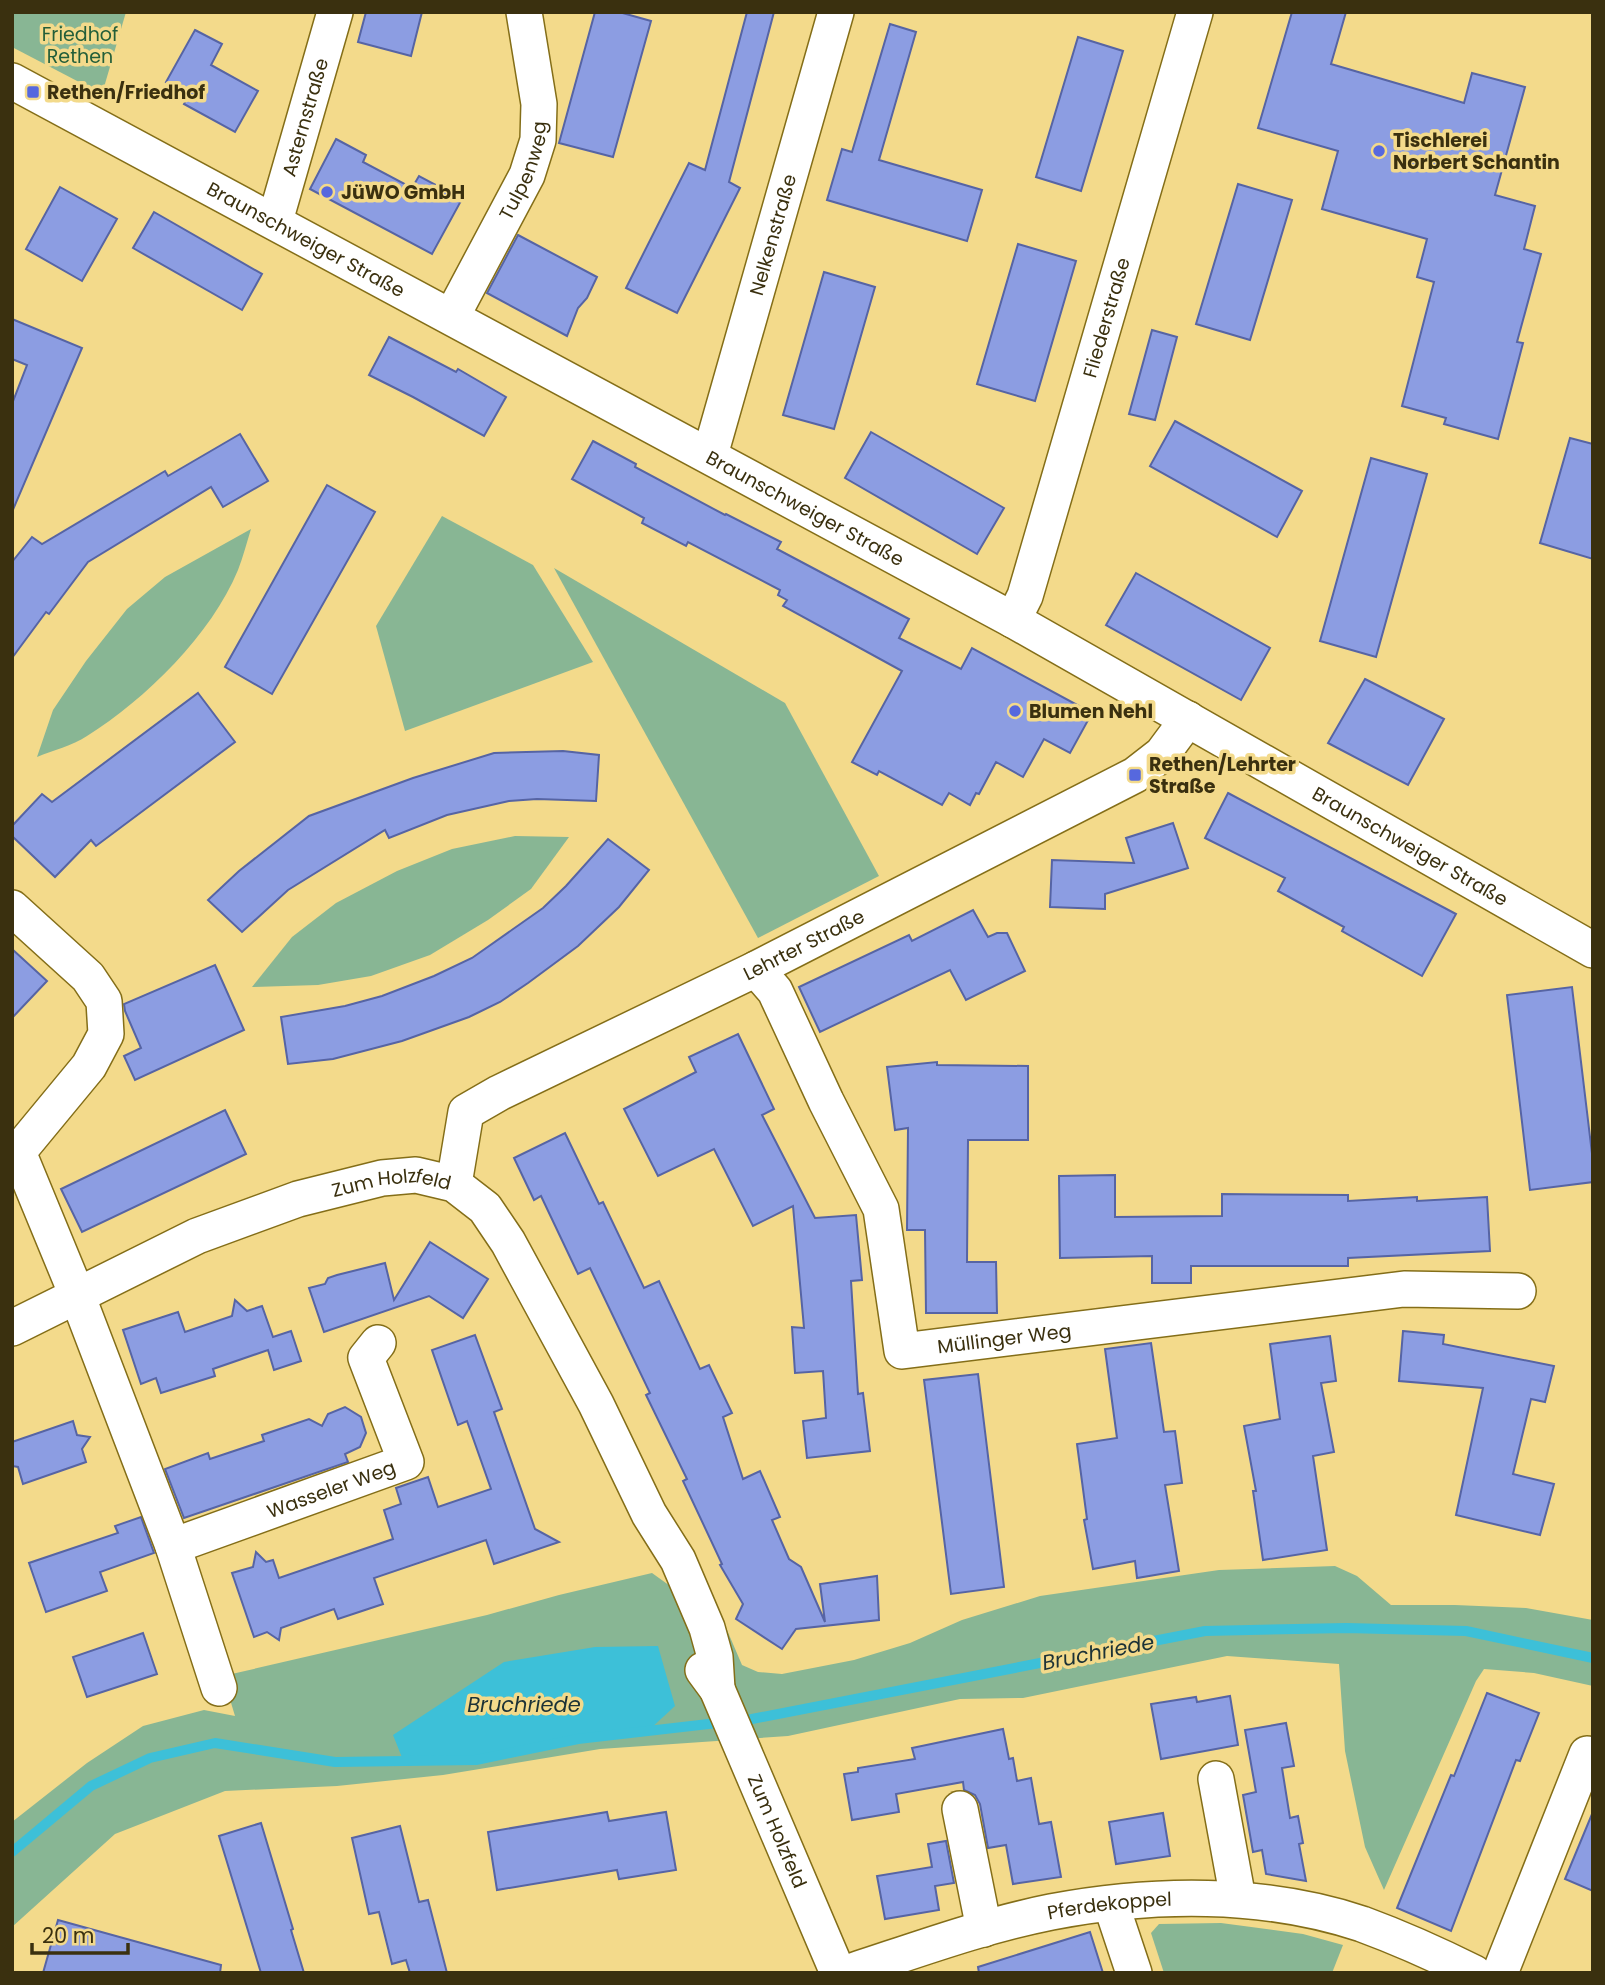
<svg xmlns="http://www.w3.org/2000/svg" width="1605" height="1985" font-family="Poppins,sans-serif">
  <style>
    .green { fill: #88b694 }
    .water { fill: #3dc0d8 }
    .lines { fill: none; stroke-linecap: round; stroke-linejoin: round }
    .stream { stroke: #3dc0d8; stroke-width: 10 }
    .building { fill: #8c9de2; stroke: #5664a4; stroke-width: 2 }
    .street-casing { stroke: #846e18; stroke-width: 38 }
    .street { stroke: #fff; stroke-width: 35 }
    .poi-dot { fill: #5668de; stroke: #f3da8b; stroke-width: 2.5 }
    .labels { text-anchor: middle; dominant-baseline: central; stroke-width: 7; stroke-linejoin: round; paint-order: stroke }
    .park-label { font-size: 19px; fill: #235e39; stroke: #f3da8b }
    .poi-label { font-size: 19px; font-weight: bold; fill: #3a300f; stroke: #f3da8b; text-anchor: start }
    .street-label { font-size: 19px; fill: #3a300f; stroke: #f3da8b }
    .water-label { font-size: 21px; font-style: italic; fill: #1c3236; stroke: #f3da8b }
  </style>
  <rect width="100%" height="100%" fill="#f3da8b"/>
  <g class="green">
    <path d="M 12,12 L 126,12 L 102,94 L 12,47 Z"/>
    <path d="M 442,516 L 533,565 L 593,662 L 405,731 L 376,626 Z"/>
    <path d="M 251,529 C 247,542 243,557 238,570 C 211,635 146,699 87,736 C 72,746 53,750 37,757 L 53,710 L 86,661 L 127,609 L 165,577 Z"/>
    <path d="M 554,568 L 785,703 L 879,876 L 758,938 Z"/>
    <path d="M 515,836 L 569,837 L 531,889 L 488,920 L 430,955 L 371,976 L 318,985 L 252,987 L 292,937 L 336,903 L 397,871 L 452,849 Z"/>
    <path d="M 1335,1566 L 1357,1576 L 1391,1605 L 1455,1605 L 1526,1608 L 1593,1620 L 1593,1686 L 1534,1673 L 1484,1669 L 1476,1681 L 1384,1890 L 1365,1847 L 1345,1751 L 1339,1664 L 1227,1656 L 1023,1698 L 960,1699 L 788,1736 L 600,1749 L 443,1775 L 337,1786 L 225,1791 L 115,1834 L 12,1927 L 12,1822 L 87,1763 L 143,1726 L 204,1710 L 235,1716 L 223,1676 L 487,1615 L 559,1595 L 652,1573 L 698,1606 L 715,1602 L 742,1665 L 758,1672 L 782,1674 L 854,1660 L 910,1643 L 962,1620 L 1040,1596 L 1219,1570 Z"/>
    <path d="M 1221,1923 L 1303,1934 L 1343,1945 L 1332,1973 L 1164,1973 L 1151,1933 L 1159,1924 Z"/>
  </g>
  <path class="water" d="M 658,1646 L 675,1706 L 649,1730 L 578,1739 L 476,1760 L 403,1760 L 393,1735 L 504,1662 L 595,1647 Z"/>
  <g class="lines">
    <path class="stream" d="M 12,1852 L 91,1786 L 150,1758 L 215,1743 L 335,1762 L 476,1760 L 578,1739 L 752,1719 L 1205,1631 L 1346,1628 L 1466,1631 L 1593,1658"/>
  </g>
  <g class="building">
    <path d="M 366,12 L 422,12 L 411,56 L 358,42 Z"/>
    <path d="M 595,12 L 619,12 L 651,21 L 613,157 L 559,143 Z"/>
    <path d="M 747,12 L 774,12 L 729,182 L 740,188 L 677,313 L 626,288 L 689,163 L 705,170 Z"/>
    <path d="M 1292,12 L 1346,12 L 1331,64 L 1464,103 L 1472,73 L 1525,87 L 1495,195 L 1535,206 L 1524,249 L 1541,254 L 1517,342 L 1523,343 L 1498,439 L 1444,424 L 1446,418 L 1402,406 L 1434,282 L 1417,277 L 1427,239 L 1322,209 L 1338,151 L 1258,128 Z"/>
    <path d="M 890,24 L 916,32 L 879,160 L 982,190 L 967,241 L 827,200 L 842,149 L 852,152 Z"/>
    <path d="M 195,30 L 222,44 L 211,65 L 258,91 L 235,132 L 184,104 L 189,95 L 166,82 Z"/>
    <path d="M 1078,37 L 1123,51 L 1081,191 L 1036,177 Z"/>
    <path d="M 336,139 L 366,155 L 363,162 L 412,188 L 419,176 L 462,199 L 432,254 L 310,189 Z"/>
    <path d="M 1238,184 L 1292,200 L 1250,340 L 1196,324 Z"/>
    <path d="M 60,187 L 117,219 L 82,281 L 26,249 Z"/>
    <path d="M 154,212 L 262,274 L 242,310 L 133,248 Z"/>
    <path d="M 518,235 L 597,277 L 587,298 L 578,308 L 567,336 L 487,293 Z"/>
    <path d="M 1018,244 L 1076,261 L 1035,401 L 977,384 Z"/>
    <path d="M 824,272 L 875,287 L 834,429 L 783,415 Z"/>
    <path d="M 12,319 L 82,348 L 12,512 L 12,404 L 27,365 L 12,359 Z"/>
    <path d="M 1152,330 L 1177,337 L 1155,420 L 1129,414 Z"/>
    <path d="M 389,337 L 456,372 L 458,369 L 506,397 L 484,436 L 413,397 L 369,375 Z"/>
    <path d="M 1175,421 L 1302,491 L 1277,537 L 1150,466 Z"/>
    <path d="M 871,432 L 1004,508 L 977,554 L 845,478 Z"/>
    <path d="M 240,434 L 268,481 L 223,507 L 211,487 L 88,562 L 49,614 L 46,612 L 12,658 L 12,562 L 32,537 L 42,544 L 165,471 L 168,476 Z"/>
    <path d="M 1570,438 L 1593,444 L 1593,559 L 1540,543 Z"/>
    <path d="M 593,441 L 636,464 L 635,467 L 725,515 L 726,514 L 781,542 L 777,549 L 909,619 L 899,638 L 961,669 L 972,648 L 1092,713 L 1070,753 L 1044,739 L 1023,777 L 996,762 L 979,794 L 976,793 L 970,805 L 949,793 L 942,805 L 879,771 L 877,775 L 852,762 L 902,671 L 783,606 L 787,600 L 778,595 L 780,590 L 688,542 L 686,546 L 642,523 L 644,518 L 572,479 Z"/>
    <path d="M 1371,458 L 1427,474 L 1376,657 L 1320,641 Z"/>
    <path d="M 327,485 L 375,512 L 272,694 L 225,667 Z"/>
    <path d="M 1136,573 L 1270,648 L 1241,700 L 1106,625 Z"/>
    <path d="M 1365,679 L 1444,719 L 1408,785 L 1328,743 Z"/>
    <path d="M 198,693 L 235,742 L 96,846 L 91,840 L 55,877 L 12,836 L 12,826 L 42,794 L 52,802 Z"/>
    <path d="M 563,751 L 599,755 L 596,801 L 537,799 L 509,801 L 447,815 L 389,838 L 385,830 L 288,890 L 242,932 L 208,900 L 239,871 L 309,816 L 413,778 L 494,753 Z"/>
    <path d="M 1228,793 L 1456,914 L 1422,976 L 1342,931 L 1344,927 L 1278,891 L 1285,878 L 1205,838 Z"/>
    <path d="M 1173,823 L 1188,868 L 1105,894 L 1105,909 L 1050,907 L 1052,860 L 1134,863 L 1126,838 Z"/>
    <path d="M 608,839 L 649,870 L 619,907 L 578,946 L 528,983 L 500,1002 L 469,1017 L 402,1041 L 333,1059 L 288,1064 L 281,1017 L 345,1006 L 382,996 L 434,976 L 472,958 L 543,908 L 566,886 Z"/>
    <path d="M 973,910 L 988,937 L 997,933 L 1007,933 L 1025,971 L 966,1000 L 950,970 L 820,1032 L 799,987 L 909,935 L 912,941 Z"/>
    <path d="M 12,949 L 47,981 L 12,1018 Z"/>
    <path d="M 215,965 L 244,1030 L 135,1080 L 124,1056 L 141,1048 L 125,1011 L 124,1004 Z"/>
    <path d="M 1572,987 L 1593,1162 L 1593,1182 L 1530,1190 L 1507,995 Z"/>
    <path d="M 738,1034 L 774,1109 L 762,1115 L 815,1218 L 856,1215 L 862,1280 L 851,1281 L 858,1394 L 863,1393 L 870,1451 L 807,1458 L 803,1421 L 826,1418 L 823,1371 L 795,1373 L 792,1327 L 804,1328 L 793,1206 L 753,1226 L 714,1149 L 658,1176 L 624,1109 L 696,1072 L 689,1057 Z"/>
    <path d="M 937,1062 L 937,1065 L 1028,1066 L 1028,1140 L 968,1140 L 967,1262 L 996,1262 L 997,1313 L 926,1313 L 925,1230 L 907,1230 L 908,1128 L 895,1130 L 887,1067 Z"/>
    <path d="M 225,1110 L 246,1154 L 82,1232 L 61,1189 Z"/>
    <path d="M 565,1133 L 599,1204 L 603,1202 L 644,1288 L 659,1281 L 700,1369 L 709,1365 L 732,1413 L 723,1417 L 743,1479 L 760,1471 L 780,1517 L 772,1520 L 789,1559 L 801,1567 L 825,1622 L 820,1584 L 877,1576 L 879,1620 L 796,1629 L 782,1649 L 736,1619 L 743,1604 L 720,1565 L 722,1564 L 683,1481 L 687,1479 L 646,1395 L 650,1393 L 590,1268 L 578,1274 L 541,1196 L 534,1200 L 514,1158 Z"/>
    <path d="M 1115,1175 L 1115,1217 L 1222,1216 L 1222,1194 L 1348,1195 L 1348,1201 L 1417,1197 L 1417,1201 L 1487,1197 L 1490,1251 L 1348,1258 L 1348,1266 L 1191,1266 L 1191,1283 L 1152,1283 L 1152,1256 L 1060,1258 L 1059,1176 Z"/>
    <path d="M 430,1242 L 488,1279 L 463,1318 L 429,1296 L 324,1332 L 309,1288 L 325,1284 L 328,1278 L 337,1275 L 385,1263 L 394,1300 Z"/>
    <path d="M 235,1300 L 247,1311 L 262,1306 L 273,1337 L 291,1331 L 301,1361 L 274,1370 L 268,1350 L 213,1369 L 215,1376 L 161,1393 L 156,1378 L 141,1384 L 123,1330 L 178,1312 L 185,1332 L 232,1316 Z"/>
    <path d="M 1403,1331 L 1444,1335 L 1443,1344 L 1554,1366 L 1545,1402 L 1531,1399 L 1513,1474 L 1554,1484 L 1540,1535 L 1456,1515 L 1483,1388 L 1399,1381 Z"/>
    <path d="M 475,1335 L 502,1409 L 494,1412 L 535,1529 L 559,1542 L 494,1564 L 486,1540 L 374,1578 L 383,1604 L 338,1619 L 334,1609 L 281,1628 L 279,1640 L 267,1632 L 254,1637 L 232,1573 L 253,1567 L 256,1552 L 266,1562 L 273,1560 L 279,1578 L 393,1539 L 384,1510 L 401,1504 L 396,1488 L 428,1477 L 438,1507 L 491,1489 L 467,1421 L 458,1425 L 432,1350 Z"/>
    <path d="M 1330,1336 L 1336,1381 L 1321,1383 L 1334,1452 L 1313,1456 L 1327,1550 L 1263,1560 L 1253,1491 L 1256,1491 L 1244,1426 L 1280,1419 L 1270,1344 Z"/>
    <path d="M 1151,1343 L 1164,1432 L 1175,1431 L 1182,1483 L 1165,1485 L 1179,1571 L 1137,1578 L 1135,1561 L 1093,1569 L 1084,1520 L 1087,1519 L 1077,1444 L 1117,1438 L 1105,1349 Z"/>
    <path d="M 978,1374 L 1004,1587 L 951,1594 L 924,1380 Z"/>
    <path d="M 345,1407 L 361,1417 L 366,1433 L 360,1447 L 345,1454 L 348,1462 L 184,1518 L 165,1469 L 208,1453 L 210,1459 L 264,1441 L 262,1435 L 309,1419 L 322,1426 L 328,1414 Z"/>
    <path d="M 73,1421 L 77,1435 L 90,1437 L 82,1449 L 86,1462 L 23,1484 L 18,1467 L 12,1466 L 12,1442 Z"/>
    <path d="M 141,1517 L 154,1553 L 100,1572 L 107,1591 L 46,1612 L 29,1563 L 118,1533 L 115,1526 Z"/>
    <path d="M 143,1633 L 157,1674 L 87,1697 L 73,1657 Z"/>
    <path d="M 1487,1693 L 1539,1713 L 1520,1761 L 1516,1760 L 1451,1931 L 1397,1908 L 1451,1775 L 1454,1776 Z"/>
    <path d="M 1230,1696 L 1238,1745 L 1161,1759 L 1151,1704 L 1196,1697 L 1197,1702 Z"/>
    <path d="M 1286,1723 L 1294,1766 L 1282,1768 L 1290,1818 L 1298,1816 L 1303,1843 L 1299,1844 L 1306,1881 L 1266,1874 L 1262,1850 L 1253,1852 L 1243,1795 L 1256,1792 L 1245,1730 Z"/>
    <path d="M 1003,1729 L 1009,1759 L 1013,1758 L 1017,1781 L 1031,1778 L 1039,1824 L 1051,1822 L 1061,1877 L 1013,1884 L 1006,1845 L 988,1848 L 980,1804 L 975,1795 L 964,1790 L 963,1782 L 896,1794 L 899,1812 L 852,1820 L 844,1774 L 858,1772 L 858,1768 L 915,1759 L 912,1748 Z"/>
    <path d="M 607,1812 L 609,1821 L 666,1812 L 676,1870 L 619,1879 L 617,1870 L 497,1890 L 488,1832 Z"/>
    <path d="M 1163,1813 L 1170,1856 L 1116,1864 L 1109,1822 Z"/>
    <path d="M 1592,1814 L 1593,1814 L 1593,1891 L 1565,1879 Z"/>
    <path d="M 261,1823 L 293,1929 L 291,1930 L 304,1973 L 261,1973 L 219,1836 Z"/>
    <path d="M 400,1826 L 419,1902 L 428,1900 L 447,1973 L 410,1973 L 406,1960 L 392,1964 L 379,1912 L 369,1914 L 352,1838 Z"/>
    <path d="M 946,1841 L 954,1883 L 935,1886 L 939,1910 L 885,1919 L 877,1876 L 932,1867 L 928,1844 Z"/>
    <path d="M 58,1920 L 221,1965 L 220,1973 L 43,1973 Z"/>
    <path d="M 1090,1932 L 1103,1973 L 979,1973 L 978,1967 Z"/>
  </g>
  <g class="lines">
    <g class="street-casing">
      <g id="street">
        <path id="s1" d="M 12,81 L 1013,620 L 1593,950"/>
        <path id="s2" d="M 275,221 L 335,12"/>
        <path id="s3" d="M 452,316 L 527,175 L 538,140 L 539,104 L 524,12"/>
        <path id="s4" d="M 710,455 L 836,12"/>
        <path id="s5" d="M 1013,620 L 1025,596 L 1195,12"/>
        <path d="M 12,908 L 88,977 L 104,1001 L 106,1034 L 89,1066 L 18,1152 L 77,1295 L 173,1546 L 219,1688"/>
        <path id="s6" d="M 756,969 L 775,991 L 826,1101 L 881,1209 L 902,1351 L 1404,1289 L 1518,1291"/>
        <path id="s7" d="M 454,1184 L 466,1112 L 499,1093 L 756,969 L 1135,775 L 1162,754 L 1188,719"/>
        <path id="s8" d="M 12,1328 L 197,1236 L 298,1199 L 382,1178 L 416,1175 L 454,1184 L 485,1208 L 508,1242 L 596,1404 L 649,1514 L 678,1560 L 707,1628 L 715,1657 L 717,1689"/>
        <path id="s9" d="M 173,1546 L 406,1462 L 366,1358 L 378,1343"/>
        <path id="s10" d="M 703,1670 L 717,1689 L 838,1973"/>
        <path d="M 1216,1779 L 1238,1899"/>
        <path d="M 960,1809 L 984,1929"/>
        <path d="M 1111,1904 L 1134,1973"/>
        <path id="s11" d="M 846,1973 C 914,1951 981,1926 1051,1912 C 1152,1893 1263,1891 1362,1924 C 1400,1938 1438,1955 1474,1973"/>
        <path d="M 1500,1973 L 1587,1754"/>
      </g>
    </g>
    <use href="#street" class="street"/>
  </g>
  <g class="poi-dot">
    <rect x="26" y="85" width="14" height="14" rx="3.5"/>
    <circle cx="1379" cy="151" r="7"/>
    <circle cx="327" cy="192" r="7"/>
    <circle cx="1015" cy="711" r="7"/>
    <rect x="1128" y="768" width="14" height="14" rx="3.5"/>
  </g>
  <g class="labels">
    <g class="park-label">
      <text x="80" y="34">Friedhof<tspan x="80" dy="22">Rethen</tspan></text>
    </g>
    <g class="poi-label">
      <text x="47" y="92">Rethen/Friedhof</text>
      <text x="1393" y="140">Tischlerei<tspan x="1393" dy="22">Norbert Schantin</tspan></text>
      <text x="341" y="192">JüWO GmbH</text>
      <text x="1029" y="711">Blumen Nehl</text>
      <text x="1149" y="764">Rethen/Lehrter<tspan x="1149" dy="22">Straße</tspan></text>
    </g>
    <g class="street-label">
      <text stroke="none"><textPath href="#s2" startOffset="108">Asternstraße</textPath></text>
      <text stroke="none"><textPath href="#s3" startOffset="163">Tulpenweg</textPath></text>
      <text stroke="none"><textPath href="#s4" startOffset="229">Nelkenstraße</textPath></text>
      <text stroke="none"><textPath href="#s1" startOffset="334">Braunschweiger Straße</textPath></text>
      <text stroke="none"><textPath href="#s5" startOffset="317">Fliederstraße</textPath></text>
      <text stroke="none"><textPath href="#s1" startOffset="901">Braunschweiger Straße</textPath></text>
      <text stroke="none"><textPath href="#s1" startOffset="1594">Braunschweiger Straße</textPath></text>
      <text stroke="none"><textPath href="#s7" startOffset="450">Lehrter Straße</textPath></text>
      <text stroke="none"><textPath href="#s8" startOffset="410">Zum Holzfeld</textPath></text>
      <text stroke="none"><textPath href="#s6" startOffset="518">Müllinger Weg</textPath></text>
      <text stroke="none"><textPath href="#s9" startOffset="168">Wasseler Weg</textPath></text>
      <text stroke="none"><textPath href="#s10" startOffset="178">Zum Holzfeld</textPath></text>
      <text stroke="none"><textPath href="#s11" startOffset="273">Pferdekoppel</textPath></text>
    </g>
    <g class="water-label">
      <text transform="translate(1098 1652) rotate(-11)">Bruchriede</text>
      <text x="524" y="1704">Bruchriede</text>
    </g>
  </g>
  <rect width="1605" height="1985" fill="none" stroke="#3a300f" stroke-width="28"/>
  <path d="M32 1943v10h96v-10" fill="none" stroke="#3a300f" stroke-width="3.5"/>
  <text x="42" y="1943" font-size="21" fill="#3a300f" stroke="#f3da8b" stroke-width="5" paint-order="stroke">20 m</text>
</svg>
